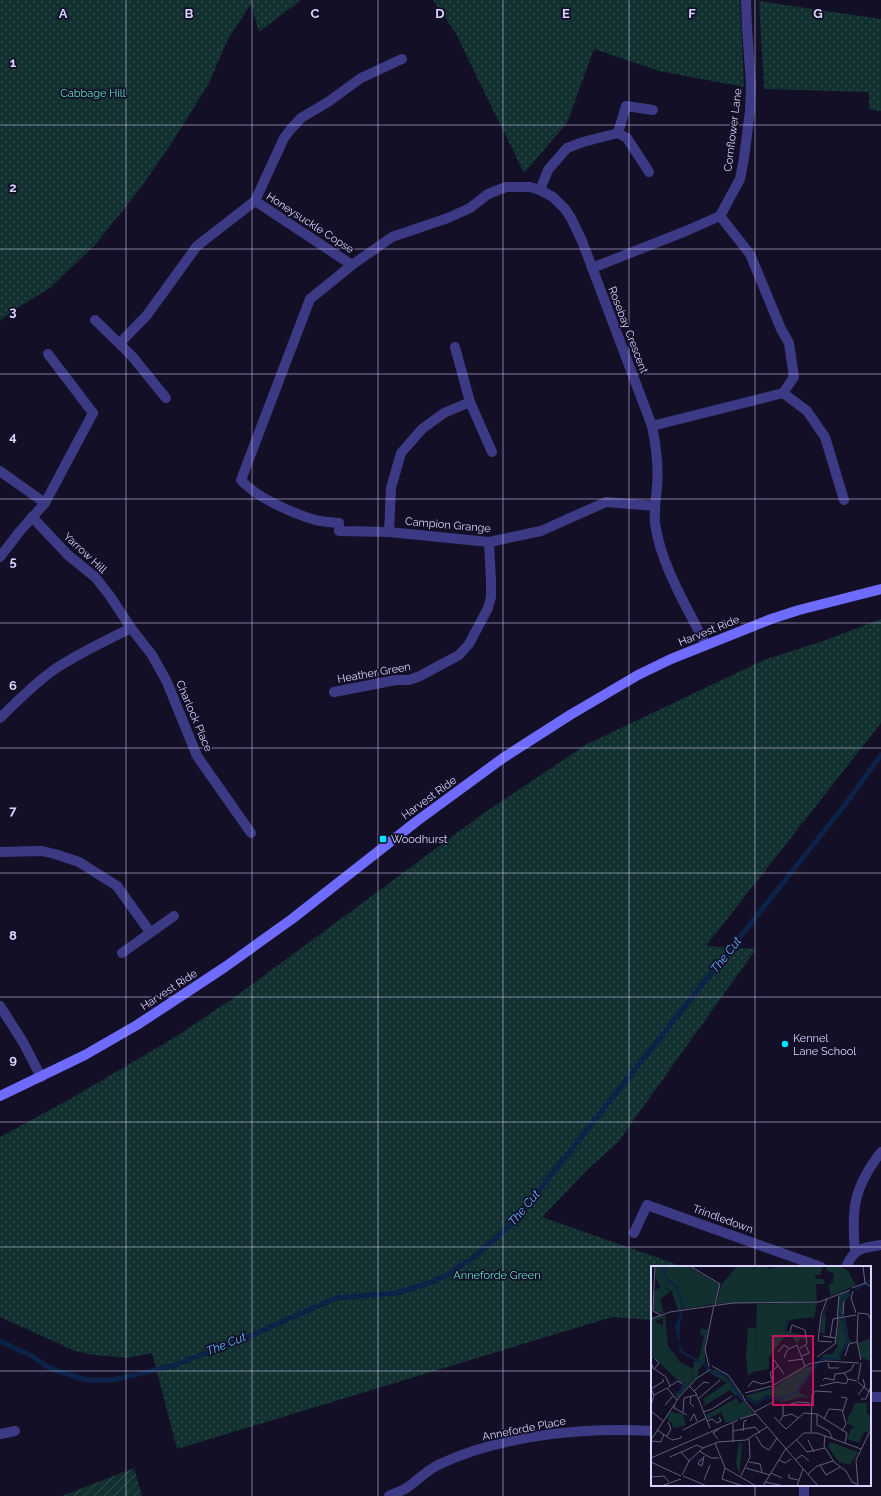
<svg xmlns="http://www.w3.org/2000/svg" width="881" height="1496" font-family="Raleway,sans-serif">
  <style>
    .grass { fill: url(#grass-dots) }
    .garden { fill: url(#garden-furrows) }
    .lines { fill: none; stroke-linecap: round; stroke-linejoin: round }
    .stream { stroke: #0c2248; stroke-width: 5 }
    .street { stroke: #3d3a85; stroke-width: 10 }
    .secondary { stroke: #6f6bff; stroke-width: 10 }
    .grid { fill: none; stroke: #d9d4ff; stroke-width: 1; stroke-opacity: 0.55 }
    .poi-dot { fill: #00e5ff; stroke: #130f26; stroke-width: 1.5 }
    .labels { text-anchor: middle; dominant-baseline: central; stroke-width: 3.5; stroke-linejoin: round; paint-order: stroke }
    .park-label { font-size: 11px; fill: #5fe0c0; stroke: #130f26 }
    .street-label { font-size: 11px; fill: #d9d4ff; stroke: #130f26 }
    .poi-label { font-size: 11px; fill: #d9d4ff; stroke: #130f26; text-anchor: start }
    .water-label { font-size: 12px; font-style: italic; fill: #62b6ff; stroke: #130f26 }
    .inset-river { fill: none; stroke: #0c2248; stroke-width: 2 }
    .inset-road { fill: none; stroke: #625e7d; stroke-width: 1 }
    .view { fill: #c2185b; fill-opacity: 0.15; stroke: #c2185b; stroke-width: 2 }
    .inset-edge { fill: none; stroke: #d9d4ff; stroke-width: 2 }
    .grid-label { font-size: 13px; text-anchor: middle; font-weight: bold; fill: #d9d4ff; stroke: #130f26; stroke-width: 3.5; stroke-linejoin: round; paint-order: stroke }
  </style>
  <defs>
    <pattern id="grass-dots" width="8" height="8" patternUnits="userSpaceOnUse"><rect width="8" height="8" fill="#12302f"/><path d="M2 2h.1M6 6h.1" fill="none" stroke="#344d4e" stroke-width="1.8" stroke-linecap="round"/></pattern>
    <pattern id="garden-furrows" width="10" height="10" patternUnits="userSpaceOnUse"><rect width="10" height="10" fill="#12302f"/><path d="M-1 1l2-2M0 10L10 0M9 11l2-2" fill="none" stroke="#344d4e"/></pattern>
  </defs>
  <rect width="100%" height="100%" fill="#130f26"/>
  <g class="grass">
    <path d="M 0,0 L 301,0 L 259,32 L 251,4 L 228,39 L 209,83 L 173,141 L 142,186 L 96,244 L 50,288 L 14,310 L 0,321 Z"/>
    <path d="M 433,0 L 740,0 L 744,87 L 659,71 L 594,49 L 567,123 L 524,173 L 455,32 Z"/>
    <path d="M 759,1 L 881,19 L 881,111 L 869,109 L 869,92 L 764,89 Z"/>
    <path d="M 881,619 L 881,723 L 706,946 L 756,949 L 618,1142 L 588,1169 L 542,1217 L 684,1267 L 652,1267 L 652,1320 L 612,1317 L 177,1449 L 152,1353 L 127,1358 L 94,1355 L 75,1351 L 0,1317 L 0,1137 L 70,1099 L 177,1036 L 242,992 L 484,813 L 587,744 L 764,660 L 826,640 Z"/>
  </g>
  <path class="garden" d="M 134,1468 L 142,1496 L 62,1496 Z"/>
  <g class="lines">
    <path class="stream" d="M 0,1341 L 32,1356 L 49,1368 L 86,1380 L 112,1380 L 172,1366 L 241,1340 L 336,1298 L 397,1293 L 429,1283 L 447,1275 L 474,1257 L 513,1223 L 844,806 L 881,755"/>
    <g class="street">
      <path d="M 618,133 L 626,106 L 653,110"/>
      <path d="M 540,190 L 548,170 L 567,148 L 583,142 L 618,133 L 627,138 L 649,172"/>
      <path d="M 255,201 L 284,138 L 290,130 L 301,118 L 328,102 L 361,78 L 402,59"/>
      <path d="M 592,268 L 686,231 L 720,216 L 740,179 L 744,158 L 750,111 L 751,86 L 747,27 L 746,0"/>
      <path d="M 95,320 L 131,355 L 166,398"/>
      <path d="M 120,343 L 147,315 L 197,246 L 255,201 L 352,265"/>
      <path d="M 455,347 L 470,402 L 492,452"/>
      <path d="M 48,354 L 93,413"/>
      <path d="M 783,393 L 807,411 L 825,437 L 844,500"/>
      <path d="M 652,426 L 783,393 L 794,377 L 789,343 L 781,329 L 750,254 L 720,216"/>
      <path d="M 0,471 L 45,503"/>
      <path d="M 655,506 L 606,502 L 541,531 L 489,542 L 389,532 L 339,531 L 339,523 C 331,522 322,522 315,520 C 292,513 257,498 241,480 L 310,299 L 352,265 L 392,237 L 448,218 L 470,208 L 488,194 L 506,187 L 530,187 L 540,190 L 553,197 L 565,209 L 571,218 L 582,241 L 652,426 C 656,446 659,466 657,487 C 656,499 654,511 655,523 C 661,566 687,607 706,645"/>
      <path d="M 32,517 L 68,555 L 95,577 L 110,596 L 131,628 L 152,655 L 167,682 L 197,756 L 251,833"/>
      <path d="M 389,532 L 391,488 L 401,453 L 422,429 L 444,413 L 470,402"/>
      <path d="M 0,557 L 20,531 L 45,503 L 93,413"/>
      <path d="M 334,692 L 396,680 L 409,680 L 420,676 L 459,655 L 469,644 L 488,608 L 491,597 L 491,581 L 489,542"/>
      <path d="M 0,718 C 17,701 35,683 55,669 C 79,653 105,641 131,628"/>
      <path d="M 0,852 L 42,851 L 55,854 L 79,862 L 117,886 L 150,932"/>
      <path d="M 122,953 L 174,916"/>
      <path d="M 0,1006 L 23,1042 L 41,1077"/>
      <path d="M 634,1233 L 647,1205 L 821,1267"/>
      <path d="M 855,1252 C 851,1208 854,1187 881,1152"/>
      <path d="M 846,1267 C 854,1248 862,1248 881,1245"/>
      <path d="M 870,1397 L 881,1397"/>
      <path d="M 0,1434 L 15,1431"/>
      <path d="M 389,1496 C 395,1493 403,1491 408,1487 C 419,1479 427,1470 440,1464 C 502,1435 585,1427 652,1431"/>
      <path d="M 804,1496 L 804,1485"/>
    </g>
    <path class="secondary" d="M 0,1096 L 85,1055 L 137,1025 L 169,1004 L 225,967 L 292,919 L 417,821 L 503,758 L 570,715 L 638,675 L 671,659 L 771,619 L 799,610 L 881,589"/>
  </g>
  <path class="grid" d="M 126,0 L 126,1496M 252,0 L 252,1496M 378,0 L 378,1496M 503,0 L 503,1496M 629,0 L 629,1496M 755,0 L 755,1267M 0,125 L 881,125M 0,249 L 881,249M 0,374 L 881,374M 0,499 L 881,499M 0,623 L 881,623M 0,748 L 881,748M 0,873 L 881,873M 0,997 L 881,997M 0,1122 L 881,1122M 0,1247 L 881,1247M 0,1371 L 652,1371M 870,1371 L 881,1371M 755,1485 L 755,1496"/>
  <g class="poi-dot">
    <rect x="379" y="835" width="8" height="8" rx="2"/>
    <circle cx="785" cy="1044" r="4"/>
  </g>
  <g class="labels">
    <g class="park-label">
      <text x="93" y="93">Cabbage Hill</text>
      <text x="497" y="1275">Anneforde Green</text>
    </g>
    <g class="street-label">
      <text transform="translate(733 130) rotate(-83)">Cornflower Lane</text>
      <text transform="translate(310 223) rotate(33)">Honeysuckle Copse</text>
      <text transform="translate(628 330) rotate(69)">Rosebay Crescent</text>
      <text transform="translate(448 525) rotate(5)">Campion Grange</text>
      <text transform="translate(85 553) rotate(43)">Yarrow Hill</text>
      <text transform="translate(709 631) rotate(-22)">Harvest Ride</text>
      <text transform="translate(374 673) rotate(-10)">Heather Green</text>
      <text transform="translate(194 716) rotate(67)">Charlock Place</text>
      <text transform="translate(429 798) rotate(-36)">Harvest Ride</text>
      <text transform="translate(169 990) rotate(-33)">Harvest Ride</text>
      <text transform="translate(723 1219) rotate(20)">Trindledown</text>
      <text transform="translate(524 1429) rotate(-11)">Anneforde Place</text>
    </g>
    <g class="poi-label">
      <text x="391" y="839">Woodhurst</text>
      <text x="793" y="1038">Kennel<tspan x="793" dy="13">Lane School</tspan></text>
    </g>
    <g class="water-label">
      <text transform="translate(726 955) rotate(-52)">The Cut</text>
      <text transform="translate(524 1208) rotate(-50)">The Cut</text>
      <text transform="translate(226 1344) rotate(-22)">The Cut</text>
    </g>
  </g>
  <g transform="translate(651 1266)">
    <rect width="220" height="220" fill="#130f26"/>
    <path d="M 5,0 L 37,0 L 69,19 L 63,38 L 27,44 L 21,26 L 12,20 L 19,26 L 9,33 L 13,47 L 3,46 L 3,25 L 12,19 L 9,20 L 4,10 ZM 86,0 L 112,0 L 120,23 L 129,19 L 146,0 L 172,0 L 169,9 L 164,9 L 165,13 L 172,13 L 174,18 L 165,18 L 166,35 L 65,38 L 71,18 ZM 176,0 L 189,0 L 197,5 L 205,19 L 180,30 L 177,19 L 182,16 L 183,8 L 175,4 ZM 198,25 L 199,30 L 193,35 L 193,51 L 186,53 L 188,28 ZM 180,32 L 173,50 L 175,50 L 174,67 L 169,67 L 171,50 ZM 166,36 L 163,53 L 160,51 L 139,54 L 137,57 L 135,65 L 155,70 L 156,74 L 149,72 L 146,78 L 141,70 L 137,69 L 133,71 L 118,91 L 104,90 L 106,38 ZM 194,52 L 198,74 L 203,77 L 193,78 L 191,86 L 181,88 L 187,80 L 185,77 L 188,54 ZM 1,55 L 11,59 L 16,83 L 23,94 L 41,105 L 41,114 L 26,128 L 23,128 L 30,125 L 31,118 L 3,92 L 0,93 ZM 220,72 L 220,96 L 210,91 L 207,77 ZM 167,98 L 147,126 L 159,132 L 150,131 L 130,137 L 128,132 L 116,129 L 106,136 L 94,130 L 122,122 L 148,104 ZM 93,135 L 103,148 L 75,157 L 70,146 ZM 204,137 L 216,137 L 216,148 L 220,149 L 220,162 L 216,167 L 213,166 L 208,177 L 196,173 L 200,163 L 204,161 L 196,157 ZM 91,176 L 89,203 L 89,209 L 85,198 L 88,177 ZM 179,176 L 207,186 L 199,199 L 188,196 L 177,181 Z" fill="#12302f"/>
    <path d="M 112,0 L 116,0 L 117,3 L 127,0 L 146,0 L 129,19 L 120,23 ZM 14,49 L 17,80 L 29,96 L 40,102 L 42,103 L 43,96 L 48,92 L 53,70 L 49,68 L 50,62 L 57,64 L 54,78 L 54,97 L 47,104 L 47,110 L 26,132 L 25,129 L 42,113 L 41,105 L 23,94 L 16,83 L 12,71 L 12,52 L 0,57 L 0,53 ZM 97,61 L 105,63 L 104,89 L 118,91 L 118,103 L 101,106 L 97,110 L 95,88 ZM 193,78 L 197,79 L 189,88 L 190,94 L 169,94 L 172,89 L 191,86 ZM 63,103 L 75,110 L 90,127 L 91,134 L 84,128 L 88,137 L 57,153 L 55,149 L 86,132 L 79,124 L 51,141 L 54,137 L 52,133 L 76,117 L 59,107 ZM 19,146 L 32,148 L 35,159 L 25,162 L 21,160 L 21,156 L 18,156 L 16,151 ZM 198,148 L 205,148 L 206,152 L 210,151 L 212,159 L 208,161 L 196,158 Z" fill="#12302f"/>
    <path d="M 33,41 L 29,59 L 28,79 L 24,60 Z" fill="#0c2248"/>
    <path class="inset-river" d="M 12,0 L 16,14 L 25,20 L 33,43M 204,24 L 220,14M 188,41 L 192,32 L 199,27M 134,66 L 136,54M 28,79 L 31,86 L 53,98 L 58,105 L 74,110 L 91,134 L 96,133 L 106,138 L 116,131 L 127,134 L 145,126 L 171,92 L 185,93 L 189,90 L 196,74 L 191,50 L 187,45M 23,128 L 30,125 L 33,116"/>
    <path class="inset-road" d="M 4,0 L 2,45 L 10,49M 39,0 L 69,18 L 64,39M 212,0 L 214,17 L 220,21M 201,22 L 214,17M 202,25 L 200,32 L 205,47M 176,33 L 170,49 L 167,75 L 181,76M 207,47 L 217,48 L 220,54M 192,48 L 193,35M 207,48 L 206,75 L 210,94M 0,53 L 19,46 L 82,37 L 168,36 L 199,24M 186,53 L 188,30M 139,66 L 141,59 L 154,64 L 156,78 L 149,82M 172,70 L 185,72M 179,72 L 182,53 L 205,49M 127,86 L 133,79 L 138,82M 151,90 L 158,87 L 155,80M 194,90 L 198,78 L 206,76M 166,91 L 184,78 L 187,53M 133,92 L 136,84 L 146,79 L 154,100M 123,94 L 133,108M 137,95 L 152,93M 0,96 L 2,102 L 15,111 L 19,120 L 17,122M 177,97 L 178,102 L 188,102M 61,100 L 77,109 L 90,127M 58,101 L 54,83 L 63,39M 3,103 L 8,97 L 4,93M 193,107 L 200,104 L 203,98M 172,114 L 174,112 L 183,114 L 184,108 L 193,107 L 197,113 L 206,115M 207,114 L 210,97M 207,116 L 220,127M 19,120 L 27,115 L 31,118M 38,120 L 45,127 L 59,162M 123,120 L 119,107 L 128,99M 169,120 L 186,116 L 195,118 L 197,113M 97,121 L 102,115 L 111,118 L 121,115M 0,122 L 3,130 L 0,139M 0,123 L 13,115 L 11,113M 43,125 L 53,116 L 58,117M 94,127 L 121,120 L 158,98 L 174,95 L 208,97M 91,128 L 94,135 L 167,220M 3,129 L 16,122 L 26,134M 207,129 L 214,120 L 212,113M 40,130 L 39,137 L 43,141M 190,131 L 196,132 L 192,145M 47,133 L 69,114M 210,133 L 215,133 L 219,122M 14,139 L 22,130M 24,139 L 23,142 L 36,149M 0,145 L 12,155M 32,146 L 33,132 L 45,129M 52,146 L 61,143 L 81,130M 103,146 L 122,136M 166,148 L 166,159 L 178,165 L 181,172M 132,150 L 132,140 L 148,136 L 159,137M 123,151 L 135,163 L 153,147 L 166,148 L 196,167 L 194,177M 89,153 L 105,148M 173,153 L 178,143 L 191,144 L 195,158 L 191,165M 39,155 L 43,148 L 46,155M 56,155 L 61,153 L 66,157 L 70,155 L 68,151M 129,155 L 132,150 L 141,148 L 147,152M 6,164 L 21,174 L 30,172 L 30,170M 32,164 L 55,152M 82,165 L 104,161 L 109,167M 92,165 L 93,155 L 96,154M 160,166 L 161,128 L 165,125 L 181,126M 16,170 L 20,163 L 17,156M 105,170 L 111,180 L 118,184 L 126,172M 174,170 L 173,180 L 183,196 L 195,205 L 201,216 L 206,218M 67,173 L 62,167 L 68,163M 145,173 L 156,186 L 174,182M 0,174 L 29,130 L 46,112 L 60,103M 157,174 L 163,186M 1,175 L 10,176 L 13,168M 82,176 L 82,157M 64,177 L 74,202 L 105,220M 48,185 L 60,192 L 68,192M 30,186 L 38,195M 19,191 L 46,179 L 52,182M 0,192 L 87,154M 52,193 L 49,194 L 47,198 L 51,200 L 53,190M 128,194 L 134,197 L 140,193M 144,194 L 151,189 L 158,195M 0,196 L 30,210M 98,196 L 109,198 L 111,206M 169,199 L 175,209 L 189,201M 74,202 L 71,213 L 92,220M 95,202 L 119,209M 120,207 L 131,212M 138,208 L 138,212 L 147,214M 157,208 L 166,200 L 182,195M 31,209 L 38,195 L 52,182 L 67,176 L 95,174 L 116,161M 32,210 L 56,220M 90,210 L 99,191 L 98,173M 1,211 L 13,210 L 18,216M 53,214 L 59,199M 114,216 L 133,220M 10,220 L 30,213M 112,220 L 134,184 L 153,167 L 166,167 L 210,183M 146,220 L 152,203M 207,220 L 205,194 L 220,163"/>
    <path class="view" d="M 122,70 L 162,70 L 162,139 L 122,139 Z"/>
    <rect width="220" height="220" class="inset-edge"/>
  </g>
  <g class="grid-label">
    <text x="63" y="18">A</text>
    <text x="189" y="18">B</text>
    <text x="315" y="18">C</text>
    <text x="440" y="18">D</text>
    <text x="566" y="18">E</text>
    <text x="692" y="18">F</text>
    <text x="818" y="18">G</text>
    <text x="13" y="67">1</text>
    <text x="13" y="192">2</text>
    <text x="13" y="316">3</text>
    <text x="13" y="441">4</text>
    <text x="13" y="566">5</text>
    <text x="13" y="690">6</text>
    <text x="13" y="815">7</text>
    <text x="13" y="940">8</text>
    <text x="13" y="1064">9</text>
  </g>
</svg>
